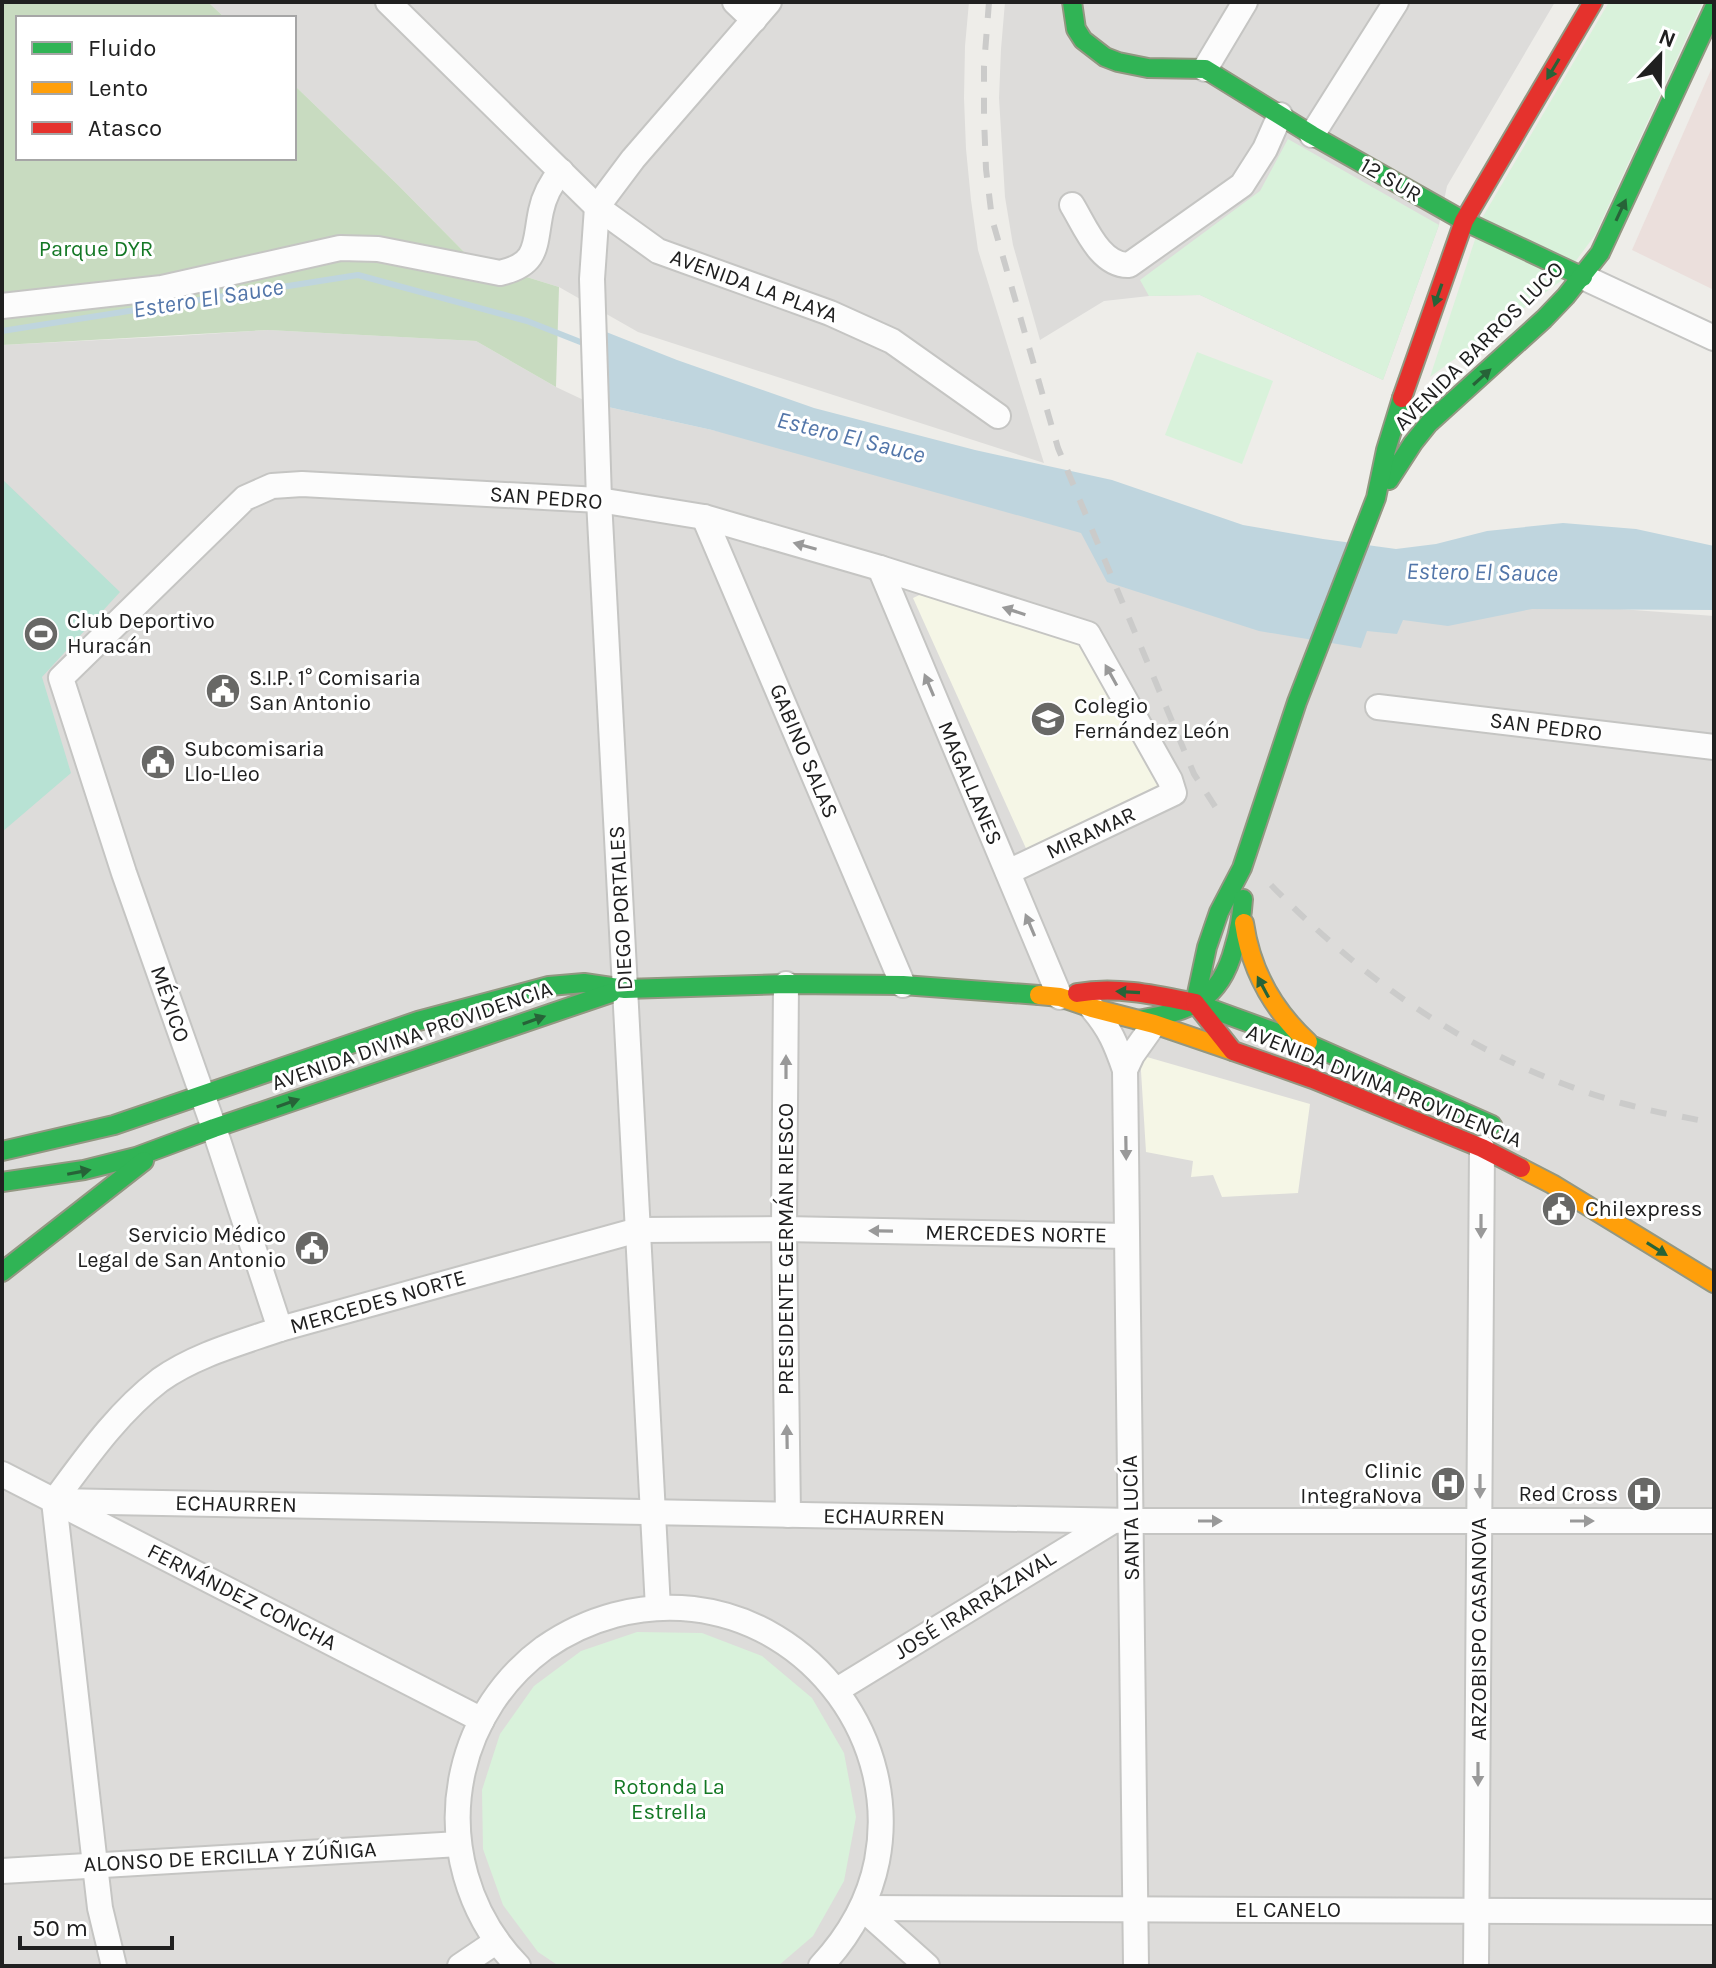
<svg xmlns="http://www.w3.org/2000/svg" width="1716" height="1968" font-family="Karla,sans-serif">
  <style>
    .residential { fill: #dddcda }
    .commercial { fill: #ebdfdc }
    .education { fill: #f5f6e6 }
    .forest { fill: #c8dbc0 }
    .park { fill: #d9f2db }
    .pitch { fill: #b8e2d4 }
    .water { fill: #bfd5de }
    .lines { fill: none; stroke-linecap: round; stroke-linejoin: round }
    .stream { stroke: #bfd5de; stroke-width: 6 }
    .street-casing { stroke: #c5c5c3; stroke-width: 28 }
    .fast-casing { stroke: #939782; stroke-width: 22 }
    .slow-casing { stroke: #939782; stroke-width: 22 }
    .jam-casing { stroke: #939782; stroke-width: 22 }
    .street { stroke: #fcfcfc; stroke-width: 24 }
    .fast { stroke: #30b455; stroke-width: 18 }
    .slow { stroke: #ff9f0a; stroke-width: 18 }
    .jam { stroke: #e5322d; stroke-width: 18 }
    .rail { stroke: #cbcbca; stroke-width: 6; stroke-dasharray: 16 16; stroke-linecap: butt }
    .oneway { fill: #276338 }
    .oneway2 { fill: #999 }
    .labels { text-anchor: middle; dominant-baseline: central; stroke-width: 6; stroke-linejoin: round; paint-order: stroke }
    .street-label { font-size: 22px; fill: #202020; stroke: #fff }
    .park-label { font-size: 22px; fill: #147825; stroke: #fff }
    .poi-label { font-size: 22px; fill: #202020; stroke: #fff; text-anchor: start }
    .water-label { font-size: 24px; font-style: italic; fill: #5376a9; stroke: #fff }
  </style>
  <rect width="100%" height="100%" fill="#eeede9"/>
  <g class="residential">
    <path d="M 208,2 L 969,2 L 965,46 L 964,98 L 966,149 L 971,200 L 978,250 L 1044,463 L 638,332 L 559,287 L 472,260 L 398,185 L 294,85 L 294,18 L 225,18 Z"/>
    <path d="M 1005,2 L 1555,2 L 1447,186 L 1439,225 L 1383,380 L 1200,295 L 1149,296 L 1104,301 L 1040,340 L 1013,245 L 1005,197 L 999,98 L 1001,49 Z"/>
    <path d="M 268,330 L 476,341 L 556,387 L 590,403 L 712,430 L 1540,603 L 1714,616 L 1714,1966 L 2,1966 L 2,345 L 178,336 Z"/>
  </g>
  <path class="commercial" d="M 1714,63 L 1714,290 L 1632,250 Z"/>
  <g class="education">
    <path d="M 928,591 L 1083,645 L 1174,793 L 1029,855 L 913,598 Z"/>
    <path d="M 1140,1055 L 1310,1104 L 1298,1193 L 1222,1197 L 1213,1175 L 1191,1177 L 1193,1161 L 1146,1152 Z"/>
  </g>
  <path class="forest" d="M 2,2 L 208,2 L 225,18 L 18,18 L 18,158 L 294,158 L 294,85 L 398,185 L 472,260 L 559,287 L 556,387 L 476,341 L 268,330 L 2,345 Z"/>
  <g class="park">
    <path d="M 1609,2 L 1703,2 L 1595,235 L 1561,281 L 1430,377 L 1482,218 Z"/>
    <path d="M 1288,139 L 1439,225 L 1383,380 L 1200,295 L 1149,296 L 1140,280 L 1260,191 Z"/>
    <path d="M 1197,352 L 1273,381 L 1242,464 L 1165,435 Z"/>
    <path d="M 637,1632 L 702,1633 L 762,1656 L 812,1698 L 844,1753 L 856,1817 L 844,1881 L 813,1936 L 778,1966 L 559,1966 L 538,1952 L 503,1905 L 483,1849 L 482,1790 L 500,1734 L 534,1686 L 581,1651 Z"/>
  </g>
  <path class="pitch" d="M 2,479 L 120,592 L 42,677 L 71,773 L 2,832 Z"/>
  <path class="water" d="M 586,324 L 677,360 L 814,408 L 975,450 L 1112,480 L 1243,525 L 1323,539 L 1396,549 L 1436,544 L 1487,531 L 1563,523 L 1636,529 L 1714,546 L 1714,610 L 1532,609 L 1448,626 L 1403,620 L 1397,634 L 1367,631 L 1361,648 L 1259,631 L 1107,582 L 1081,533 L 712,430 L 590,403 Z"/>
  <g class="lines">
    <path class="stream" d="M 2,331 L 358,275 L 527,321 L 588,345"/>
    <g class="street-casing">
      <g id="street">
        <path d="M 388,2 L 597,207 L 658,251 L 830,313 L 892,341 L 998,416"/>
        <path d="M 735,2 L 754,20"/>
        <path d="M 1205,69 L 1245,2"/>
        <path d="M 1312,135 L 1396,2"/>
        <path d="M 1072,205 C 1085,226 1100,266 1129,265 L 1242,185 L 1265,149 L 1280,115"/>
        <path d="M 597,207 L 592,279 L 599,500 L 658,1608"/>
        <path d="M 597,207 L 633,159 L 769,2"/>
        <path d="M 1583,277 L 1714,338"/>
        <path d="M 2,306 L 162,288 L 340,248 L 378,249 L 500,273 C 540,264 534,244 541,211 C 544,196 551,183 561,171"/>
        <path d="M 704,517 L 903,985"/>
        <path d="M 880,568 L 1060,997"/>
        <path d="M 1378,707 L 1714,747"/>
        <path d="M 786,984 L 784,1229 L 788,1515"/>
        <path d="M 1092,1008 C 1110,1029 1116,1044 1125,1070 L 1136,1966"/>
        <path d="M 1125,1070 L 1132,1055 L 1154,1024"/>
        <path d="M 280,1329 L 214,1128 L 124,873 L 61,678 L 245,498 L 272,486 L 302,484 L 599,500 L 704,517 L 880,568 L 1088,634 L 1170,780 L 1174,793 L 1008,872"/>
        <path d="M 2,1474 L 482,1720"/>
        <path d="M 54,1501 L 1132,1521 L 1714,1521"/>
        <path d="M 837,1690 L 1113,1521"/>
        <path d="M 2,1871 L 459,1844"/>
        <path d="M 862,1908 L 1714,1912"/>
        <path d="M 862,1908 L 927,1966"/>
        <path d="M 114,1966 L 100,1908 L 95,1865 L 54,1501 C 86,1458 117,1413 160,1380 C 195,1355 240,1343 280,1329 L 638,1230 L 784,1229 L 1127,1236"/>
        <path d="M 460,1966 L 497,1941"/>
        <path d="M 518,1966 C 468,1915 447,1841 463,1771 C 474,1722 503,1678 544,1648 C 587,1618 640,1603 693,1609 C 814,1623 900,1741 877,1861 C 869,1901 849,1936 821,1966"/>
        <path d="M 1476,1966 L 1482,1148"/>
      </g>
    </g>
    <g class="fast-casing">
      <g id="fast">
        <path d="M 1072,2 L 1076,29 L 1083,40 L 1105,57 L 1118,62 L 1148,68 L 1205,69 L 1312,135 L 1464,221 L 1583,277"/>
        <path d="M 1389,480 L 1413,443 L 1429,423 L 1544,319 L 1566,296 L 1600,253 L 1714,8"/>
        <path d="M 1195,1003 L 1207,947 L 1219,912 L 1242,868 L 1297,702 L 1376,498 L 1386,450 L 1402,398"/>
        <path d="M 1195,1003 L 1313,1046 L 1492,1125"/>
        <path d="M 1138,1020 C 1189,1011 1220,1002 1234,948 C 1239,932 1242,915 1243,899"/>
        <path d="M 2,1151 L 114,1125 L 418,1021 L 549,986 L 584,983 L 625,989 L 786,984 L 903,985 L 1039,995"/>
        <path d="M 2,1182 L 84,1170 L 136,1157 L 214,1128 L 611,993"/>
        <path d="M 2,1272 L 144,1161"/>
      </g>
    </g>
    <g class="slow-casing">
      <g id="slow">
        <path d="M 1244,923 C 1251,971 1272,1009 1308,1042"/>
        <path d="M 1039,995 L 1060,997 L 1092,1008 L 1154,1024 L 1233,1051"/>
        <path d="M 1521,1168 L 1552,1184 L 1714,1283"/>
      </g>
    </g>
    <g class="jam-casing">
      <g id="jam">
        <path d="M 1402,398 L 1464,221 L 1593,2"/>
        <path d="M 1077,993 C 1117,986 1156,995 1195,1003"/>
        <path d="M 1195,1003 L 1233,1051 L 1313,1079 L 1482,1148 L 1521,1168"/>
      </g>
    </g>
    <use href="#street" class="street"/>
    <use href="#fast" class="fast"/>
    <use href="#slow" class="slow"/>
    <use href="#jam" class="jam"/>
    <g class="rail">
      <path d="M 989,2 L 984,66 L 984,118 L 986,169 L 992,219 L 1058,448 L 1194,774 L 1220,814"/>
      <path d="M 1271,885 C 1372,989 1484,1065 1625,1104 C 1654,1112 1684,1117 1714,1123"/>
    </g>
  </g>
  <defs><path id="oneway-solid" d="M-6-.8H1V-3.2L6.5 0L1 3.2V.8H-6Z" transform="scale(2)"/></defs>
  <g class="oneway">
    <use href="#oneway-solid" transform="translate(1553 69) rotate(121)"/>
    <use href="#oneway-solid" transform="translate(1621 210) rotate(-65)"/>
    <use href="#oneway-solid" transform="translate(1438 295) rotate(109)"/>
    <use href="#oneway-solid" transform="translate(1482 377) rotate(-42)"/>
    <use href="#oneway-solid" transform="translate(1263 987) rotate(-118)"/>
    <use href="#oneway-solid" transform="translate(1128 992) rotate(-177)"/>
    <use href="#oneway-solid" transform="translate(534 1020) rotate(-19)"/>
    <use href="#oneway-solid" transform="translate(288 1103) rotate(-19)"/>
    <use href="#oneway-solid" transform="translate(79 1172) rotate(-11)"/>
    <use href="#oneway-solid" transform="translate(1657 1249) rotate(32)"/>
  </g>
  <g class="oneway2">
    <use href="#oneway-solid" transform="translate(805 546) rotate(-164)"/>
    <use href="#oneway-solid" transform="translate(1014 611) rotate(-162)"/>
    <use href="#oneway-solid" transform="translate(1111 675) rotate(-119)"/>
    <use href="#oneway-solid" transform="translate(929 685) rotate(-113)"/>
    <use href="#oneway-solid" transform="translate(1030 925) rotate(-113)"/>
    <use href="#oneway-solid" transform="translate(786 1067) rotate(-90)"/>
    <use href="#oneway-solid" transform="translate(1126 1148) rotate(89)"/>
    <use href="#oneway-solid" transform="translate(1481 1226) rotate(90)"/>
    <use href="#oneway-solid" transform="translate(881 1231) rotate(-179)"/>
    <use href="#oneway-solid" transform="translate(787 1437) rotate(-91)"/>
    <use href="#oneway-solid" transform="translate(1480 1486) rotate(90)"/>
    <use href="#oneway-solid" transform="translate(1210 1521)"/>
    <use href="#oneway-solid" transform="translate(1582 1521)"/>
    <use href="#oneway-solid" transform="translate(1478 1774) rotate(90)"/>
  </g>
  <defs>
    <g id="stadium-disc" transform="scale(1.8)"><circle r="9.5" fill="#686866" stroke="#fff"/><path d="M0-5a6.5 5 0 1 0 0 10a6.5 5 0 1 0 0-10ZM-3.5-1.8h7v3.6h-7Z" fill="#fff"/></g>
    <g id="civic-disc" transform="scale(1.8)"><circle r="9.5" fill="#686866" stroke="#fff"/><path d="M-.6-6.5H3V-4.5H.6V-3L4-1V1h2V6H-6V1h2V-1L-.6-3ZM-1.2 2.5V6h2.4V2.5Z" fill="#fff"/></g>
    <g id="school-disc" transform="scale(1.8)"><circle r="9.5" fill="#686866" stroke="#fff"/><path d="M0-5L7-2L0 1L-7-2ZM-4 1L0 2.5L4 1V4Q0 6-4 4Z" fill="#fff"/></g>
    <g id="hospital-disc" transform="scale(1.8)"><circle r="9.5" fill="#686866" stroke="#fff"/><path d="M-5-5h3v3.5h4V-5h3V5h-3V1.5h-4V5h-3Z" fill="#fff"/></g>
  </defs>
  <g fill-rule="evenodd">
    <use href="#stadium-disc" x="41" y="634"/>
    <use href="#civic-disc" x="223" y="691"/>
    <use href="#school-disc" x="1048" y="719"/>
    <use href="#civic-disc" x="158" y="762"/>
    <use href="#civic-disc" x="1559" y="1209"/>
    <use href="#civic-disc" x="312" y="1248"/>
    <use href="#hospital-disc" x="1448" y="1484"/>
    <use href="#hospital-disc" x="1644" y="1494"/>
  </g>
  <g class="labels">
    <g class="street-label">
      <text transform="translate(1391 180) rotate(30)">12 SUR</text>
      <text transform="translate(754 286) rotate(20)">AVENIDA LA PLAYA</text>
      <text transform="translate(1479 346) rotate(-45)">AVENIDA BARROS LUCO</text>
      <text transform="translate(546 498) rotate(4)">SAN PEDRO</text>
      <text transform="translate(1546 727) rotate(7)">SAN PEDRO</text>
      <text transform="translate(804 751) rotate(67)">GABINO SALAS</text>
      <text transform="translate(970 783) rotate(67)">MAGALLANES</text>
      <text transform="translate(1091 833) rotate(-25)">MIRAMAR</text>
      <text transform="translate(621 908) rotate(-93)">DIEGO PORTALES</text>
      <text transform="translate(170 1004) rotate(71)">MÉXICO</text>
      <text transform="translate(412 1036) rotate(-19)">AVENIDA DIVINA PROVIDENCIA</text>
      <text transform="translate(1384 1086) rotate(22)">AVENIDA DIVINA PROVIDENCIA</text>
      <text transform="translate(1016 1234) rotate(1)">MERCEDES NORTE</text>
      <text transform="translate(786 1249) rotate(-90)">PRESIDENTE GERMÁN RIESCO</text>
      <text transform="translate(378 1302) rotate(-16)">MERCEDES NORTE</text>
      <text transform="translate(236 1504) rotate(1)">ECHAURREN</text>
      <text transform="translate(884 1517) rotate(1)">ECHAURREN</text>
      <text transform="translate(1131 1518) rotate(-91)">SANTA LUCÍA</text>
      <text transform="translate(242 1597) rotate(27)">FERNÁNDEZ CONCHA</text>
      <text transform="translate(975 1605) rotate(-32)">JOSÉ IRARRÁZAVAL</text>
      <text transform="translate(1479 1629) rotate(-90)">ARZOBISPO CASANOVA</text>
      <text transform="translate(230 1857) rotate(-3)">ALONSO DE ERCILLA Y ZÚÑIGA</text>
      <text x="1288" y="1910">EL CANELO</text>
    </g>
    <g class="park-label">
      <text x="96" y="249">Parque DYR</text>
      <text x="669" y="1787">Rotonda La<tspan x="669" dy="25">Estrella</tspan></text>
    </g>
    <g class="poi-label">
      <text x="67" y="621">Club Deportivo<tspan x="67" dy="25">Huracán</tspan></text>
      <text x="249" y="678">S.I.P. 1° Comisaria<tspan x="249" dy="25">San Antonio</tspan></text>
      <text x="1074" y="706">Colegio<tspan x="1074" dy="25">Fernández León</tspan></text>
      <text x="184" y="749">Subcomisaria<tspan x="184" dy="25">Llo-Lleo</tspan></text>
      <text x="1585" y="1209">Chilexpress</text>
      <text x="286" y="1235" text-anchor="end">Servicio Médico<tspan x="286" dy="25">Legal de San Antonio</tspan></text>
      <text x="1422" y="1471" text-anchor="end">Clinic<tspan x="1422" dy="25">IntegraNova</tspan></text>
      <text x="1618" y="1494" text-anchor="end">Red Cross</text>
    </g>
    <g class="water-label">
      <text transform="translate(208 298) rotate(-9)">Estero El Sauce</text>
      <text transform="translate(851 437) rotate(14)">Estero El Sauce</text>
      <text transform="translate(1482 572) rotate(1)">Estero El Sauce</text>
    </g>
  </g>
  <rect width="1716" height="1968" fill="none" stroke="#202020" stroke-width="8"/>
  <rect x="16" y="16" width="280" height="144" fill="#ffffff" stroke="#a6a6a6" stroke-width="2"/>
  <rect x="32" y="42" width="40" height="12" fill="#30b455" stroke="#a6a6a6" stroke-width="2"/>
  <text x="88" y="56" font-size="24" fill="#202020">Fluido</text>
  <rect x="32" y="82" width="40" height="12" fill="#ff9f0a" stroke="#a6a6a6" stroke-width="2"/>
  <text x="88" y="96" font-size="24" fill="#202020">Lento</text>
  <rect x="32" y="122" width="40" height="12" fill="#e5322d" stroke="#a6a6a6" stroke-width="2"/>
  <text x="88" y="136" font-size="24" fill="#202020">Atasco</text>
  <g transform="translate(1660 56) rotate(22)" stroke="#ffffff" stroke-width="6" paint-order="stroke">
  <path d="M0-6L14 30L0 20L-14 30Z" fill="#202020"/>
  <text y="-12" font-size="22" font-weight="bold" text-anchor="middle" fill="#202020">N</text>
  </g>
  <path d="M20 1936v12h152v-12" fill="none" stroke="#202020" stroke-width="4"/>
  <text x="32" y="1936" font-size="24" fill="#202020" stroke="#ffffff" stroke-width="6" paint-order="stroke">50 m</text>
</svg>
